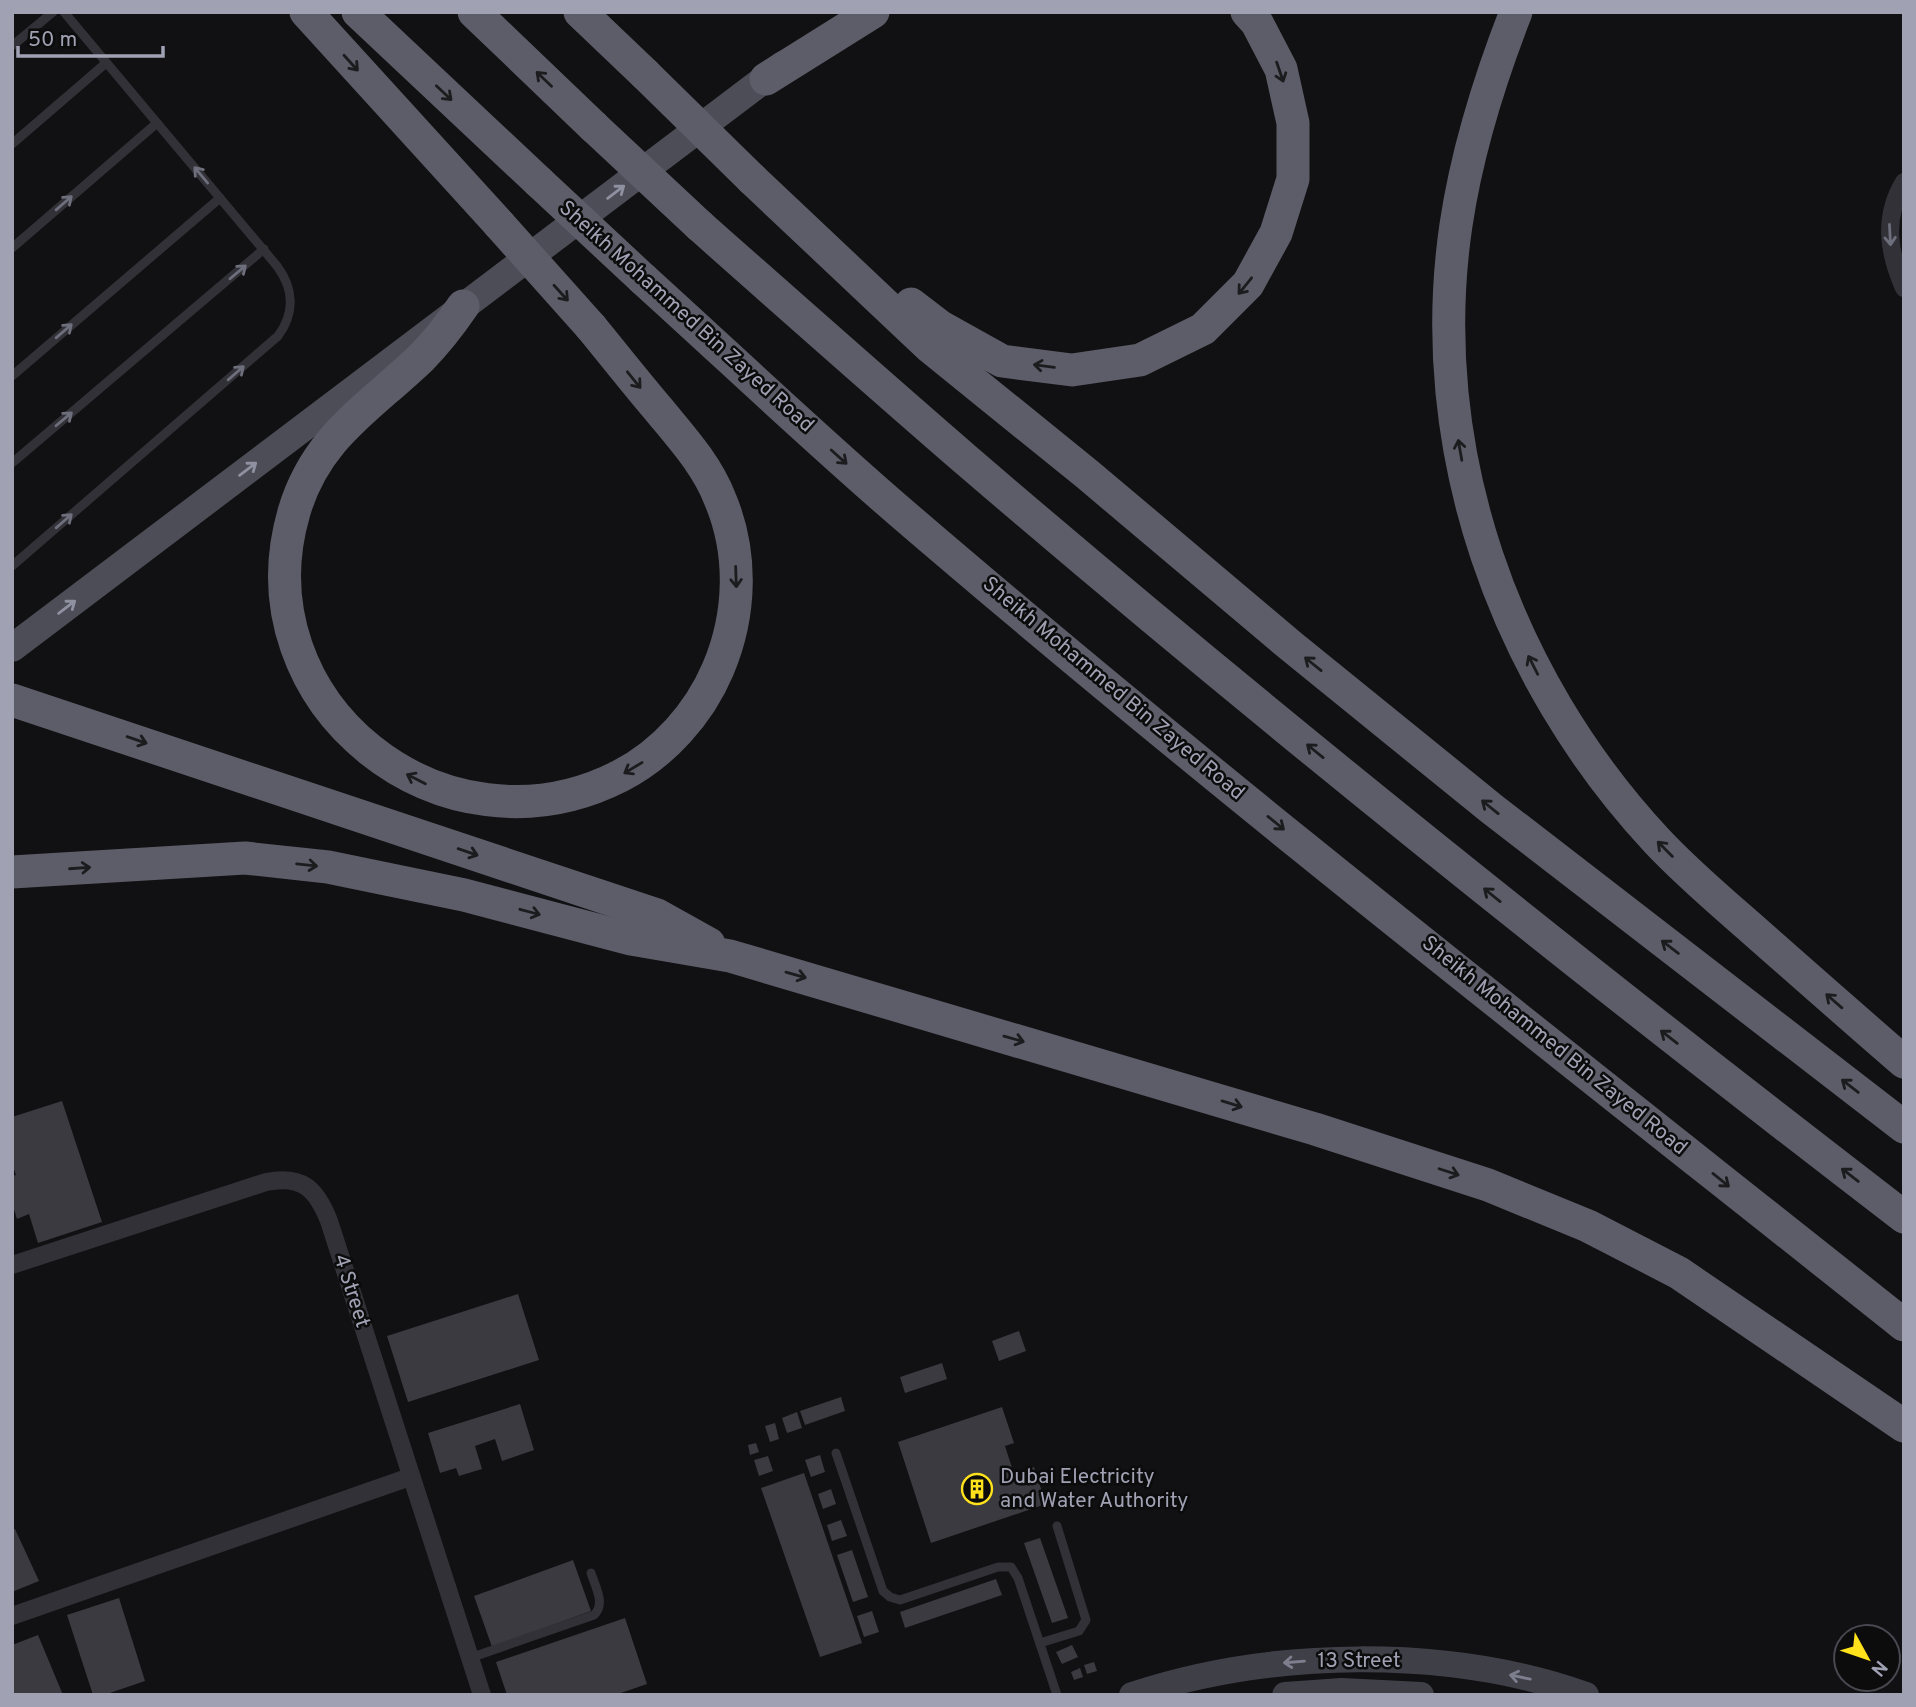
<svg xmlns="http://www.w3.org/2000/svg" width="1916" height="1707" font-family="Overpass,sans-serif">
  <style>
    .building { fill: #3a3a40 }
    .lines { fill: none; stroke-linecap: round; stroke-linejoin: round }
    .lane { stroke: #313137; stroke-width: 9 }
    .street { stroke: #313137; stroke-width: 18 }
    .secondary { stroke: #3f3f48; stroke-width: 26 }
    .primary { stroke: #4d4d57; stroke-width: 28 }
    .highway { stroke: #5d5d69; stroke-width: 33 }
    .highway-bridge { stroke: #5d5d69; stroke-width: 33 }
    .oneway { stroke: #1c1c1f }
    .oneway2 { stroke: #6e6f7c }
    .oneway3 { stroke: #8f91a1 }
    .oneway4 { stroke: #7e7f8e }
    .labels { text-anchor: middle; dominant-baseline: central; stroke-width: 5; stroke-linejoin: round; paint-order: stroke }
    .street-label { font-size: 21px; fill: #a0a2b4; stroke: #0c0c0d }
    .poi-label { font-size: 21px; fill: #a0a2b4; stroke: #0c0c0d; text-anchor: start }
  </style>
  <rect width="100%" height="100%" fill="#111012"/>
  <g class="building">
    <path d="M 62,1101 L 102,1222 L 38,1243 L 29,1214 L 17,1219 L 12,1203 L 12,1176 L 16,1175 L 12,1164 L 12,1117 Z"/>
    <path d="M 518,1294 L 539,1360 L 408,1402 L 387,1336 Z"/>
    <path d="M 1019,1331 L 1026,1351 L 999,1361 L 992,1341 Z"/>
    <path d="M 942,1363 L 947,1379 L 905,1393 L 900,1377 Z"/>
    <path d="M 841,1397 L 845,1411 L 805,1425 L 800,1411 Z"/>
    <path d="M 520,1404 L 534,1450 L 502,1461 L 495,1439 L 475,1446 L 482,1469 L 459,1476 L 456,1468 L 440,1473 L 428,1433 Z"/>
    <path d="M 1002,1407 L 1014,1443 L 1005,1446 L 1014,1474 L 1034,1467 L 1046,1504 L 931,1543 L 898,1442 Z"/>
    <path d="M 797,1412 L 802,1428 L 787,1433 L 782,1418 Z"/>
    <path d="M 775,1423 L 779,1439 L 770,1442 L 765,1426 Z"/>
    <path d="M 756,1443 L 759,1452 L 750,1455 L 748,1445 Z"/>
    <path d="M 820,1455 L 825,1472 L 811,1477 L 805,1460 Z"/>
    <path d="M 768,1456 L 773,1471 L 759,1476 L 754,1460 Z"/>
    <path d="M 804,1473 L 862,1643 L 820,1657 L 761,1488 Z"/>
    <path d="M 831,1489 L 836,1504 L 823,1509 L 818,1494 Z"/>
    <path d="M 841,1520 L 847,1536 L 832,1541 L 827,1525 Z"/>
    <path d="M 15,1529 L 39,1581 L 12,1592 L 12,1530 Z"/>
    <path d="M 1040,1538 L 1068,1618 L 1052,1623 L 1024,1543 Z"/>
    <path d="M 852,1550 L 868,1597 L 853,1602 L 837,1555 Z"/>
    <path d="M 573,1560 L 591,1611 L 492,1647 L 474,1596 Z"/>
    <path d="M 996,1579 L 1002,1595 L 905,1628 L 900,1612 Z"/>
    <path d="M 119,1598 L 145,1681 L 104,1695 L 93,1695 L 67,1615 Z"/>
    <path d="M 872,1611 L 879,1632 L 864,1637 L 857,1616 Z"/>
    <path d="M 625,1618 L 647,1684 L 615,1695 L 507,1695 L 496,1662 Z"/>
    <path d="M 38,1635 L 63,1695 L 12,1695 L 12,1645 Z"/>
    <path d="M 1072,1645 L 1078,1657 L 1062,1664 L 1056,1652 Z"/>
    <path d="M 1094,1662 L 1097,1671 L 1087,1674 L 1084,1665 Z"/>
    <path d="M 1080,1668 L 1083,1677 L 1074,1680 L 1071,1672 Z"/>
  </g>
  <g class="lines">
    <g class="lane">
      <path d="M 12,46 L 53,12"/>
      <path d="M 12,144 L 106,63"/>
      <path d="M 12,248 L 157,123"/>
      <path d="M 12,376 L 220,198"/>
      <path d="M 12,463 L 264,249"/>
      <path d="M 12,566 L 278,336 C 295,313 294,289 277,266 L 64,12"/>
      <path d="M 836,1453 L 883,1591 L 890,1597 L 900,1600 L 998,1567 L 1011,1567 L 1018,1578 L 1057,1695"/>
      <path d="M 1040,1643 L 1079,1631 L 1086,1620 L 1057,1526"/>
      <path d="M 470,1658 L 594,1615 C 606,1604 595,1586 591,1573"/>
    </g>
    <g class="street">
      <path d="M 1904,182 C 1883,217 1888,252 1904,288"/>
      <path d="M 12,1265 L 266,1182 C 302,1175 316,1188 329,1221 L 482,1695"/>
      <path d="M 12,1616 L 410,1477"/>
    </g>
    <g class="secondary">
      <path d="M 1132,1695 C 1271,1649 1447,1646 1586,1695"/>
      <path d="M 1285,1695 L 1342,1691 L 1421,1695"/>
    </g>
    <path class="primary" d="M 12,648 L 783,65"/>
    <g class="highway">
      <path d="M 306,12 L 499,224"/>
      <path d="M 358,12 L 539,182"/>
      <path d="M 474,12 L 594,127"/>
      <path d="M 580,12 L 645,74"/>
      <path d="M 1516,12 C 1489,81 1467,151 1456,225 C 1423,448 1504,677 1657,841 C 1686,872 1719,900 1751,928 C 1802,973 1853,1018 1904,1062"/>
      <path d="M 766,79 L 873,12"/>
      <path d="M 752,179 L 930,347 L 1087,474 L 1291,646 L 1492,809 L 1904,1127"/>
      <path d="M 700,226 C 788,304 876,382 965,459 C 1270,721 1585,972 1904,1217"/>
      <path d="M 643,279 C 728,356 812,436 899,511 C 1226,792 1567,1057 1904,1325"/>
      <path d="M 911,304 L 941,327 L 1002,361 L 1072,370 L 1140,360 L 1203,329 L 1248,284 L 1276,233 L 1293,179 L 1293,123 L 1281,69 L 1257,23 L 1247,12"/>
      <path d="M 463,306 C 450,325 437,342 421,358 C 369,408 316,437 294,512 C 238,704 444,866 620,776 C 663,754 699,714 718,669 C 741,615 743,553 720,499 C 707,465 682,438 659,410 C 636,383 614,355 591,327"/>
      <path d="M 12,700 L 657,915 L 709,944"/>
      <path d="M 12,872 L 245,858 L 328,867 L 464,895 L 631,939 L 730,956 L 1315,1129 L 1488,1185 L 1588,1226 L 1679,1273 L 1904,1426"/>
    </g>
    <g class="highway-bridge">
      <path d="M 645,74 L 752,179"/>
      <path d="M 594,127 L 700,226"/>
      <path d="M 539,182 L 643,279"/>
      <path d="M 499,224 L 591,327"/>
    </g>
  </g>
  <defs><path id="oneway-shaft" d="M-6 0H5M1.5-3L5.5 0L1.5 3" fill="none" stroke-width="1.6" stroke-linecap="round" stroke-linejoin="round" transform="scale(1.75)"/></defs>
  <g class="oneway">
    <use href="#oneway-shaft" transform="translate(351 63) rotate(48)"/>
    <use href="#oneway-shaft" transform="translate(1280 72) rotate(71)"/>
    <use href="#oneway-shaft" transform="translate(544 79) rotate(-136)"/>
    <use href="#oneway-shaft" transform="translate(444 93) rotate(43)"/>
    <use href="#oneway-shaft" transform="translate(1245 286) rotate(129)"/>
    <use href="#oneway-shaft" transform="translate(561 293) rotate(48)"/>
    <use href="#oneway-shaft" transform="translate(1044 366) rotate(-172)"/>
    <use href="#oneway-shaft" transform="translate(634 380) rotate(51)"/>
    <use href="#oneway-shaft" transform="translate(1460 450) rotate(-100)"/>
    <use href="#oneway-shaft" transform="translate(839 457) rotate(42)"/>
    <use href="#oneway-shaft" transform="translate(736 577) rotate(88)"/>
    <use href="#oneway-shaft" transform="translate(1313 664) rotate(-141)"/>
    <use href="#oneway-shaft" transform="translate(1533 665) rotate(-117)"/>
    <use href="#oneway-shaft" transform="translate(137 740) rotate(19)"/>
    <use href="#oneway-shaft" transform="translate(1315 751) rotate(-141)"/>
    <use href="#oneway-shaft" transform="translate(633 768) rotate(149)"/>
    <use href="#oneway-shaft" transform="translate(416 779) rotate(-153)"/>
    <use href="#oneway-shaft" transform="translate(1490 807) rotate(-141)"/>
    <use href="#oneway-shaft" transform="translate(1276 823) rotate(39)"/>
    <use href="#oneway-shaft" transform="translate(1665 849) rotate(-135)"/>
    <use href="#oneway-shaft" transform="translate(468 852) rotate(19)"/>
    <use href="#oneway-shaft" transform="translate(307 865) rotate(6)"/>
    <use href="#oneway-shaft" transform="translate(80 868) rotate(-4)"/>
    <use href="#oneway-shaft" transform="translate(1492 895) rotate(-141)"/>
    <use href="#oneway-shaft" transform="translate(530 912) rotate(15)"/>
    <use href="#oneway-shaft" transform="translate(1670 947) rotate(-143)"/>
    <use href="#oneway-shaft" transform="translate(796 975) rotate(16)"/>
    <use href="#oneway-shaft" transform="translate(1834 1001) rotate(-139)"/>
    <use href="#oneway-shaft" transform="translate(1669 1037) rotate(-142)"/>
    <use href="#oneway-shaft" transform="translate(1014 1039) rotate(16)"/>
    <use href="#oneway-shaft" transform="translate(1850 1086) rotate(-142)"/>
    <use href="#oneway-shaft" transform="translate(1232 1104) rotate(17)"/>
    <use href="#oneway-shaft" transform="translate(1449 1172) rotate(18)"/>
    <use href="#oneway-shaft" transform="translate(1850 1175) rotate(-142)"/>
    <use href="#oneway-shaft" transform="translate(1721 1180) rotate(39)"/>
  </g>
  <g class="oneway2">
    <use href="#oneway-shaft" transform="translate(201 175) rotate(-130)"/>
    <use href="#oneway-shaft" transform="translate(64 203) rotate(-41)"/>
    <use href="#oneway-shaft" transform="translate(1890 235) rotate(87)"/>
    <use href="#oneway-shaft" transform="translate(238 272) rotate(-40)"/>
    <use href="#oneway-shaft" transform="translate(64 331) rotate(-41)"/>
    <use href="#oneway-shaft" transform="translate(236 373) rotate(-41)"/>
    <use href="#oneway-shaft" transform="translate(64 419) rotate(-40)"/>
    <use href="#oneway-shaft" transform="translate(64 521) rotate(-41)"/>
  </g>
  <g class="oneway3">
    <use href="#oneway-shaft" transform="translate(616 192) rotate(-37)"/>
    <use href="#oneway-shaft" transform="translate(248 469) rotate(-37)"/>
    <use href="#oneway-shaft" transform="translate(67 607) rotate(-37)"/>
  </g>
  <g class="oneway4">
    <use href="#oneway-shaft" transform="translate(1294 1662) rotate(175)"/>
    <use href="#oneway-shaft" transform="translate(1520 1677) rotate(-168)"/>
  </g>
  <defs>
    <g id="building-ring" transform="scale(1.575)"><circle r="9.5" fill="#0c0c0d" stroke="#ffe21c" stroke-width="1.5"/><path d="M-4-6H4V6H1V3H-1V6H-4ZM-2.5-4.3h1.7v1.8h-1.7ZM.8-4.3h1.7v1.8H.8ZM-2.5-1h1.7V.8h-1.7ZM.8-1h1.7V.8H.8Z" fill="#ffe21c"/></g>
  </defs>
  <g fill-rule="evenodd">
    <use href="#building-ring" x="977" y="1489"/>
  </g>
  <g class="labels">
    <g class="street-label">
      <text transform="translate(686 317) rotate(42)">Sheikh Mohammed Bin Zayed Road</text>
      <text transform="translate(1113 689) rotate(40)">Sheikh Mohammed Bin Zayed Road</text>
      <text transform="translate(1554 1046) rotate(39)">Sheikh Mohammed Bin Zayed Road</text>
      <text transform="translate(351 1291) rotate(72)">4 Street</text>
      <text x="1359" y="1661">13 Street</text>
    </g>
    <g class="poi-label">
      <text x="1000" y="1477">Dubai Electricity<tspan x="1000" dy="24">and Water Authority</tspan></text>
    </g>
  </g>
  <rect width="1916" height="1707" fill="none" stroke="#a0a2b4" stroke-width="28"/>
  <g transform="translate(1867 1658) rotate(130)"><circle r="33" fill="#0c0c0d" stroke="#474850" stroke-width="2"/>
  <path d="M0-5L12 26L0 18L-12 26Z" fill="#ffe21c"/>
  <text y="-10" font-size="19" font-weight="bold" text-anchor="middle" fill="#a0a2b4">N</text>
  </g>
  <path d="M18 46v10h145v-10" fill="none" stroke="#a0a2b4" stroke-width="3.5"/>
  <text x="28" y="46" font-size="21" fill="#a0a2b4" stroke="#0c0c0d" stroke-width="5" paint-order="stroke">50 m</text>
</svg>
